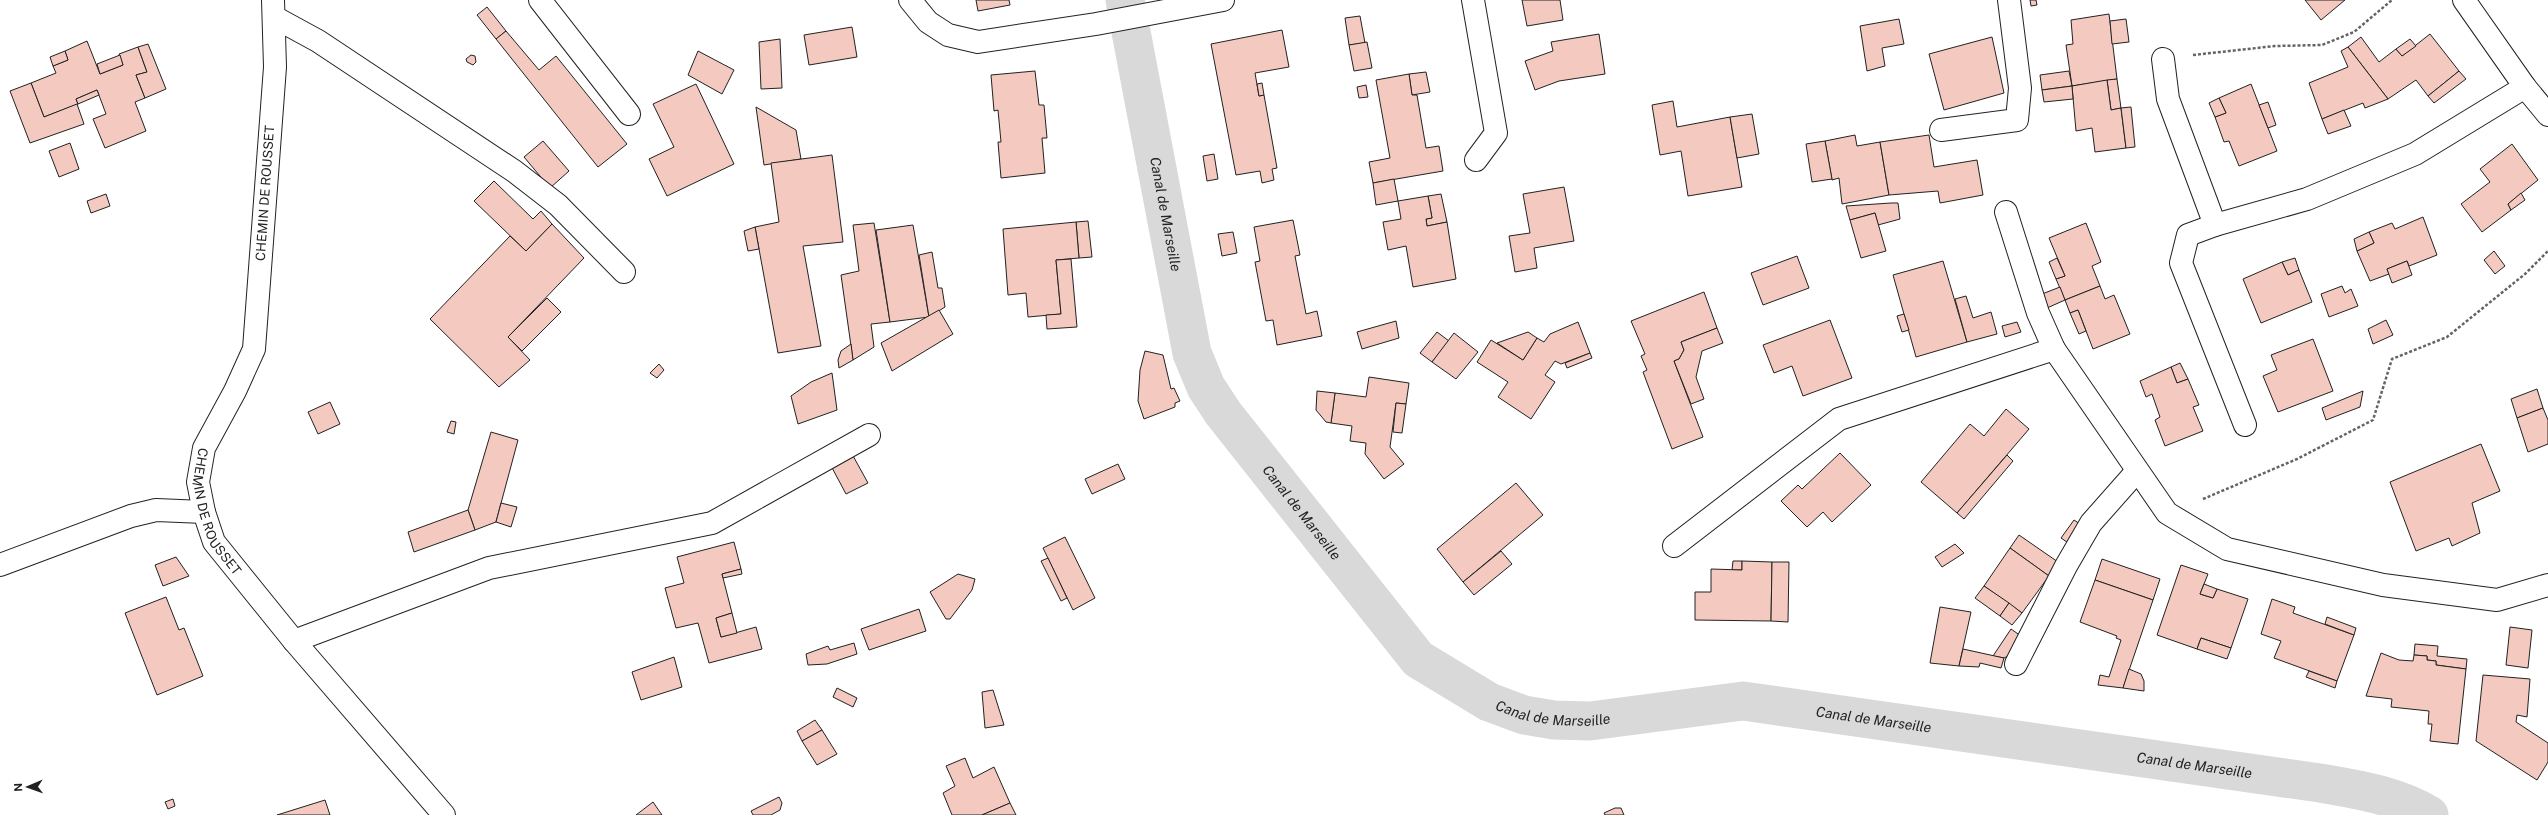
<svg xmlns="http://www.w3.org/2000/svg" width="2548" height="815" font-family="'Public Sans',sans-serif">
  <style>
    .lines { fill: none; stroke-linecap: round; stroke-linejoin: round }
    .canal { stroke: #d9d9d9; stroke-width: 39 }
    .building { fill: #f3c9c0; stroke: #222 }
    .minor-casing { stroke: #222; stroke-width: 24 }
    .path { stroke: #646464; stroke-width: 2.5; stroke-dasharray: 3 2; stroke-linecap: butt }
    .minor { stroke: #fff; stroke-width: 22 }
    .labels { text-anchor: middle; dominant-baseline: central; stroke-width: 3; stroke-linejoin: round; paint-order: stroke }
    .street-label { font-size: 13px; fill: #222; stroke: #fff }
    .water-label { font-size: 14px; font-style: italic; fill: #222; stroke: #fff }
  </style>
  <rect width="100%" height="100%" fill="#fff"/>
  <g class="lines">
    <path class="canal" id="s1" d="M 1125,0 L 1192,353 L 1206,387 L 1223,413 L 1418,659 L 1489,702 L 1524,715 L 1554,720 L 1590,721 L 1743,701 L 2320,783 C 2359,790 2395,795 2429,815"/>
  </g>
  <g class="building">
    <path d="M 976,0 L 1009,0 L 1010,5 L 978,11 Z"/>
    <path d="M 1522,0 L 1560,0 L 1563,20 L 1527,26 Z"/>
    <path d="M 2030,0 L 2036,0 L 2037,5 L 2031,6 Z"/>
    <path d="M 2305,0 L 2345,0 L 2321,20 Z"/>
    <path d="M 487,7 L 506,31 L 496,39 L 477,15 Z"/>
    <path d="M 2109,14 L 2117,79 L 2072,86 L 2066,45 L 2073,44 L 2071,20 Z"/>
    <path d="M 1360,16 L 1365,43 L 1349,45 L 1345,18 Z"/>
    <path d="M 1899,19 L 1904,44 L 1882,48 L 1885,66 L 1867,71 L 1860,26 Z"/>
    <path d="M 2126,19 L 2129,42 L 2112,44 L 2110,21 Z"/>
    <path d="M 852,27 L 857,57 L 809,65 L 804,35 Z"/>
    <path d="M 1282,30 L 1289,67 L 1255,73 L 1259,96 L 1264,95 L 1277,168 L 1272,169 L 1274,180 L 1262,183 L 1260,171 L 1236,175 L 1211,44 Z"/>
    <path d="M 506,31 L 539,70 L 556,56 L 627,144 L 598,167 L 496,39 Z"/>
    <path d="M 1599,34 L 1605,74 L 1559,81 L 1535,90 L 1525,61 L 1553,51 L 1551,42 Z"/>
    <path d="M 2430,34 L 2459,71 L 2428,96 L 2416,80 L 2388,99 L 2348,47 L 2361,37 L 2379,62 L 2396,49 L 2402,56 Z"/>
    <path d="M 1992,37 L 2004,93 L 1944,110 L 1929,54 Z"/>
    <path d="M 780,39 L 782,88 L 761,89 L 759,42 Z"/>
    <path d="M 2410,39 L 2416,46 L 2402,56 L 2396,49 Z"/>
    <path d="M 87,41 L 100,74 L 123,65 L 119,54 L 138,47 L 147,72 L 136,75 L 145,98 L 135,102 L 146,131 L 105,148 L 93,119 L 106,114 L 97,90 L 76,99 L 78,104 L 44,117 L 31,83 L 56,73 L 53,66 L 68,60 L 65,51 Z"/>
    <path d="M 1367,42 L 1372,68 L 1354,71 L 1349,45 Z"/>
    <path d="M 148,44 L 166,89 L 145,98 L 136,75 L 147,72 L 138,47 Z"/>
    <path d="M 2348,47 L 2388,99 L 2365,108 L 2363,103 L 2322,119 L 2309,83 L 2348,67 L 2341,51 Z"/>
    <path d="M 65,51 L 68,60 L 53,66 L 50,57 Z"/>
    <path d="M 698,51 L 734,70 L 722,94 L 688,75 Z"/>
    <path d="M 120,55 L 123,65 L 100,74 L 97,64 Z"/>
    <path d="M 471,55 L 475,56 L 476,62 L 473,65 L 467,62 L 466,59 Z"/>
    <path d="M 1035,71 L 1039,105 L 1044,105 L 1047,138 L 1042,138 L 1045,173 L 1001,178 L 998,142 L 1001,142 L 998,110 L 994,111 L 991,75 Z"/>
    <path d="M 2069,71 L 2072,86 L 2042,90 L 2040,75 Z"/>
    <path d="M 2459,71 L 2466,79 L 2434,103 L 2428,96 Z"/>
    <path d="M 1426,72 L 1430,92 L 1412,95 L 1409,74 Z"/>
    <path d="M 1409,74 L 1412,95 L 1417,95 L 1426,148 L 1439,146 L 1443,171 L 1373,183 L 1369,162 L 1390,158 L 1376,80 Z"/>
    <path d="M 2117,79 L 2121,108 L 2111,110 L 2107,80 Z"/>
    <path d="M 2107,80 L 2111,110 L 2121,108 L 2126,148 L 2095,152 L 2092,128 L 2076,131 L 2072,86 Z"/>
    <path d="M 31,83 L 44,117 L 77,104 L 84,124 L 30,143 L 10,91 Z"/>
    <path d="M 1262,83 L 1264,95 L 1259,96 L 1257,84 Z"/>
    <path d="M 696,84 L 734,164 L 667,196 L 649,159 L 674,147 L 653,104 Z"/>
    <path d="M 2251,84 L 2277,151 L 2239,166 L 2229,141 L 2224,142 L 2215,117 L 2226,113 L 2219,98 Z"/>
    <path d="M 1366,85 L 1368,97 L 1359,98 L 1357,87 Z"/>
    <path d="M 2072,86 L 2073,99 L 2044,102 L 2042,90 Z"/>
    <path d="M 97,90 L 99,95 L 78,104 L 76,99 Z"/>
    <path d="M 2219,98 L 2226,113 L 2215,117 L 2209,103 Z"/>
    <path d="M 1673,101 L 1677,127 L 1730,117 L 1742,187 L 1688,196 L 1681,151 L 1660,155 L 1652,105 Z"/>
    <path d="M 2268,102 L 2276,125 L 2268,128 L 2259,105 Z"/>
    <path d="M 756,107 L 796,130 L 801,159 L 764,165 Z"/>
    <path d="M 2131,107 L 2135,147 L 2126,148 L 2121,108 Z"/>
    <path d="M 2344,110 L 2351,126 L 2328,134 L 2322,119 Z"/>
    <path d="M 1752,114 L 1759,154 L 1737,158 L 1730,117 Z"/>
    <path d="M 1855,135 L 1857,146 L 1880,142 L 1889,195 L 1842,204 L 1839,178 L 1832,180 L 1825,141 Z"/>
    <path d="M 1929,135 L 1934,167 L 1977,160 L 1983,195 L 1940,203 L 1938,191 L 1889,195 L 1880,142 Z"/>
    <path d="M 543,141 L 569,171 L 550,188 L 524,157 Z"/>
    <path d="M 1825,141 L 1832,179 L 1812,182 L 1806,144 Z"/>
    <path d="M 70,143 L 79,169 L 59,177 L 49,151 Z"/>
    <path d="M 2512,144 L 2538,180 L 2508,204 L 2511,210 L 2482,232 L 2461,204 L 2490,182 L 2480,169 Z"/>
    <path d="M 1214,154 L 1218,179 L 1207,181 L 1203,156 Z"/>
    <path d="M 832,155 L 843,242 L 803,246 L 821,346 L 778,353 L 755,227 L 779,222 L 771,163 Z"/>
    <path d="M 1394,179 L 1398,201 L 1376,205 L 1373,183 Z"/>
    <path d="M 494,181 L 533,219 L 541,211 L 552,224 L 526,251 L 474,201 Z"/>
    <path d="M 1564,187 L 1574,241 L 1534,248 L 1537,268 L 1515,272 L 1509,236 L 1530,233 L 1523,194 Z"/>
    <path d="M 2521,193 L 2525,200 L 2511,210 L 2508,204 Z"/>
    <path d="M 106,194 L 110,206 L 91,213 L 87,201 Z"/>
    <path d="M 1441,194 L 1447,222 L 1427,226 L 1426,219 L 1432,218 L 1428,196 Z"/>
    <path d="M 1428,196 L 1432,218 L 1426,219 L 1427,226 L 1447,222 L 1456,279 L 1413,287 L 1406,246 L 1388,250 L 1383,222 L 1401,219 L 1398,201 Z"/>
    <path d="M 1891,203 L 1898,203 L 1900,219 L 1878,225 L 1875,213 L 1850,220 L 1846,206 Z"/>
    <path d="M 1875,213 L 1886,251 L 1861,258 L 1850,220 Z"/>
    <path d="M 2423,217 L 2437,255 L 2409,266 L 2407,261 L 2387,269 L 2389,274 L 2370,281 L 2357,251 L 2374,243 L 2369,232 L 2392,223 L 2395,229 Z"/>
    <path d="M 1293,220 L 1300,255 L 1295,256 L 1306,314 L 1317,311 L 1322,336 L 1277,345 L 1273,320 L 1266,321 L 1255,262 L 1260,261 L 1254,227 Z"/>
    <path d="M 1088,221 L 1092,257 L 1079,258 L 1076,222 Z"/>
    <path d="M 1076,222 L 1079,258 L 1056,260 L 1061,314 L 1028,317 L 1026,293 L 1008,295 L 1003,229 Z"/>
    <path d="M 874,223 L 890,322 L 871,324 L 874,347 L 853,360 L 841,275 L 859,271 L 853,225 Z"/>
    <path d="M 2086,223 L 2101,262 L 2092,266 L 2100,286 L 2065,300 L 2056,279 L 2065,276 L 2049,238 Z"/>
    <path d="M 552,224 L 584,258 L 508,337 L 530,360 L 499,387 L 430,319 L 510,236 L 526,251 Z"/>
    <path d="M 913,225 L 929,317 L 890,322 L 876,230 Z"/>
    <path d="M 755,227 L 759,249 L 748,251 L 744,231 Z"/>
    <path d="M 1233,232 L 1237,253 L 1222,256 L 1218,234 Z"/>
    <path d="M 2369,232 L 2374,243 L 2357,251 L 2354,239 Z"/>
    <path d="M 2494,251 L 2505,266 L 2495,274 L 2484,260 Z"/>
    <path d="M 932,252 L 938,288 L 942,288 L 945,307 L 929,317 L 919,255 Z"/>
    <path d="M 1797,256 L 1809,288 L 1763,305 L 1751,273 Z"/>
    <path d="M 2057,258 L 2065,276 L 2056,279 L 2049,262 Z"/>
    <path d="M 2295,258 L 2299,270 L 2288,275 L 2282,262 Z"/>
    <path d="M 1071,259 L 1077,327 L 1047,329 L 1046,315 L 1061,314 L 1056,260 Z"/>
    <path d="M 1943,261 L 1967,342 L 1916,357 L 1893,275 Z"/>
    <path d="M 2407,261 L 2412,275 L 2392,283 L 2387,269 Z"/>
    <path d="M 2282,262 L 2288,275 L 2299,270 L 2312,302 L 2261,323 L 2243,279 Z"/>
    <path d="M 2100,286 L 2105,299 L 2114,295 L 2130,334 L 2093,349 L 2078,310 L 2070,313 L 2065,300 Z"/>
    <path d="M 2342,286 L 2345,293 L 2351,289 L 2358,306 L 2329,317 L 2321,294 Z"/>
    <path d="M 2060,287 L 2065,300 L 2047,308 L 2042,294 Z"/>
    <path d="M 1704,292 L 1717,328 L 1681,342 L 1684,350 L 1679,359 L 1674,361 L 1703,437 L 1672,449 L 1643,372 L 1647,370 L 1641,356 L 1645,354 L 1631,321 Z"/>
    <path d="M 1966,296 L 1973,318 L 1991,312 L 1997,334 L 1967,342 L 1955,299 Z"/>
    <path d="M 547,298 L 561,312 L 522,351 L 508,337 Z"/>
    <path d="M 939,310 L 953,334 L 892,371 L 881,343 Z"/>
    <path d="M 2078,310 L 2086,331 L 2079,334 L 2070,313 Z"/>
    <path d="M 1904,314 L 1909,330 L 1902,332 L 1897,316 Z"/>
    <path d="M 1830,320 L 1852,378 L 1803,396 L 1792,366 L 1774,373 L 1763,345 Z"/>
    <path d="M 2386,320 L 2393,335 L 2373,344 L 2368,329 Z"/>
    <path d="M 1396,321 L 1399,338 L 1362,349 L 1357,332 Z"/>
    <path d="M 1578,322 L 1590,353 L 1561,364 L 1555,361 L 1545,375 L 1555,382 L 1531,419 L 1498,397 L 1508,382 L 1477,362 L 1491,340 L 1523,360 L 1537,338 L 1544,342 L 1550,334 Z"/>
    <path d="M 2017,322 L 2021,332 L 2005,337 L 2002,326 Z"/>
    <path d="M 1717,328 L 1723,343 L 1702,351 L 1696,377 L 1704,399 L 1691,404 L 1674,361 L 1679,359 L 1684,350 L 1681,342 Z"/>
    <path d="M 1437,332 L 1449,341 L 1432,362 L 1420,353 Z"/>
    <path d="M 1528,332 L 1537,338 L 1523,360 L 1497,343 Z"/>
    <path d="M 1454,333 L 1478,352 L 1456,379 L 1432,362 Z"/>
    <path d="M 2313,339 L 2333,391 L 2278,412 L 2263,376 L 2277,370 L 2271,355 Z"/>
    <path d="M 851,344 L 853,360 L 839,368 L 838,360 L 841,351 Z"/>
    <path d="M 1145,351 L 1163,355 L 1171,389 L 1174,388 L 1180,401 L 1175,403 L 1175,407 L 1144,419 L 1138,401 L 1140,370 Z"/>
    <path d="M 1590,353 L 1592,358 L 1567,368 L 1565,363 Z"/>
    <path d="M 2180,363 L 2188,379 L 2177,383 L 2171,367 Z"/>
    <path d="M 659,364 L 664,370 L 657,378 L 650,373 Z"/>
    <path d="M 2171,367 L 2177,383 L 2188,379 L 2199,405 L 2193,407 L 2203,431 L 2165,446 L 2155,420 L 2160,417 L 2152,394 L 2146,397 L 2140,381 Z"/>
    <path d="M 832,373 L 837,410 L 798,424 L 791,396 L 811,382 Z"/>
    <path d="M 1369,377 L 1409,383 L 1406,404 L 1396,403 L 1390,447 L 1404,464 L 1384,479 L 1365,454 L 1366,443 L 1350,441 L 1352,426 L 1331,423 L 1335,393 L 1366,397 Z"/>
    <path d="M 2537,389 L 2543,408 L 2517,418 L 2511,399 Z"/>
    <path d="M 1317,391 L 1335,393 L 1331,423 L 1326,422 L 1316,410 Z"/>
    <path d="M 2363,391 L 2360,407 L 2326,420 L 2322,408 Z"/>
    <path d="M 330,402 L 340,424 L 318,434 L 308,412 Z"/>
    <path d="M 1396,403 L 1406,404 L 1402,433 L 1393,432 Z"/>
    <path d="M 2543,408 L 2548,420 L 2548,444 L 2528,452 L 2517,418 Z"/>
    <path d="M 2006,409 L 2029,429 L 1957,513 L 1921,482 L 1970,424 L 1984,436 Z"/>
    <path d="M 451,421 L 456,422 L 454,434 L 447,432 Z"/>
    <path d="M 491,432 L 518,440 L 496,522 L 475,530 L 468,510 Z"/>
    <path d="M 2481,444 L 2500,491 L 2472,503 L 2480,533 L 2452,546 L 2449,538 L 2416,551 L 2390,482 Z"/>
    <path d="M 1840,453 L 1871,485 L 1832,522 L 1823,512 L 1807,527 L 1781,501 L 1798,485 L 1802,489 Z"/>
    <path d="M 852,454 L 868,483 L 846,494 L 830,464 Z"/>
    <path d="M 2007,455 L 2013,461 L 1964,519 L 1957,513 Z"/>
    <path d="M 1118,464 L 1125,479 L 1092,494 L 1085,479 Z"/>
    <path d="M 1516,483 L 1543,515 L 1463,582 L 1437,549 Z"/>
    <path d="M 501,503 L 517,507 L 511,527 L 496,522 Z"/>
    <path d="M 468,510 L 475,530 L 414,552 L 408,532 Z"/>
    <path d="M 2074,520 L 2083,526 L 2070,544 L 2061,538 Z"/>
    <path d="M 2019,535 L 2058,562 L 2049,576 L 2010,548 Z"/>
    <path d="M 1065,537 L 1095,598 L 1073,610 L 1043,548 Z"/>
    <path d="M 734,542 L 741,569 L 722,574 L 732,613 L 716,618 L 721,637 L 756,627 L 762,649 L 709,663 L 698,623 L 676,628 L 665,588 L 684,583 L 677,557 Z"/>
    <path d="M 1955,544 L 1964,553 L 1942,567 L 1935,557 Z"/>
    <path d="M 2010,548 L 2049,576 L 2022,613 L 1984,586 Z"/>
    <path d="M 1501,551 L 1512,564 L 1474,595 L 1463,582 Z"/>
    <path d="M 176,557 L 189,576 L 163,586 L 155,565 Z"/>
    <path d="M 1048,558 L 1067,598 L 1061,601 L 1041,561 Z"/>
    <path d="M 2102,559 L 2160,579 L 2153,600 L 2095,580 Z"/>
    <path d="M 1733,561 L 1742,561 L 1742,570 L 1732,570 Z"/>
    <path d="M 1742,561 L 1772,562 L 1771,621 L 1695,620 L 1695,592 L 1711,592 L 1711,569 L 1742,570 Z"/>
    <path d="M 1772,562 L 1789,562 L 1788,622 L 1771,621 Z"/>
    <path d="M 2181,565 L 2208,574 L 2200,594 L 2213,598 L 2217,589 L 2248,599 L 2231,648 L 2201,638 L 2197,649 L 2157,635 Z"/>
    <path d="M 741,569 L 742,574 L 723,578 L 722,574 Z"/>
    <path d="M 958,574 L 975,579 L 972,590 L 950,619 L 946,619 L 930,592 Z"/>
    <path d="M 2095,580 L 2153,600 L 2123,688 L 2098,685 L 2100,675 L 2109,677 L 2121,640 L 2116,638 L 2117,636 L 2080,622 Z"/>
    <path d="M 2204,584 L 2217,589 L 2213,598 L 2200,594 Z"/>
    <path d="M 1984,586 L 2009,603 L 2000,616 L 1975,598 Z"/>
    <path d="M 166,597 L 179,630 L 184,628 L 203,676 L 157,695 L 125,613 Z"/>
    <path d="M 2272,599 L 2295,607 L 2293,613 L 2354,635 L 2337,681 L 2274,658 L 2281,641 L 2261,634 Z"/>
    <path d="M 2009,603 L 2022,613 L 2012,625 L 2000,616 Z"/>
    <path d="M 1940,607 L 1971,612 L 1959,666 L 1930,663 Z"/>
    <path d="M 919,609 L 926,631 L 869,650 L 861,629 Z"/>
    <path d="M 732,613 L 737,633 L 721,637 L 716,618 Z"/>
    <path d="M 2327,617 L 2356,628 L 2354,635 L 2325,624 Z"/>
    <path d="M 2510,627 L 2532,630 L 2528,668 L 2506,665 Z"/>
    <path d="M 2011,629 L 2021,636 L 2010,655 L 2004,658 L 1993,656 Z"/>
    <path d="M 2201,638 L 2231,648 L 2227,659 L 2197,649 Z"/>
    <path d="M 854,643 L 857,654 L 827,664 L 808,665 L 806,654 L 828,646 L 830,650 Z"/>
    <path d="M 2415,644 L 2438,646 L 2437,656 L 2467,659 L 2466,669 L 2436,665 L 2436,661 L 2427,660 L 2427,656 L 2414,655 Z"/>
    <path d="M 1963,649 L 2004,658 L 2001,668 L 1980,663 L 1979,667 L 1959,666 Z"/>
    <path d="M 2381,653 L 2399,660 L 2413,661 L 2414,655 L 2427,656 L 2427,660 L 2436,661 L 2436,665 L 2466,669 L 2458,744 L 2430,741 L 2432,724 L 2428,724 L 2429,711 L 2391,707 L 2392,699 L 2366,696 Z"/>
    <path d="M 674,657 L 682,687 L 641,700 L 632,672 Z"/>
    <path d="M 2129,669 L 2141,674 L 2144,681 L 2144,691 L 2123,688 Z"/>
    <path d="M 2309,671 L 2337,681 L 2335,688 L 2306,677 Z"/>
    <path d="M 2483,675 L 2530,679 L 2527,717 L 2517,715 L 2516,722 L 2548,743 L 2548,762 L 2537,780 L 2476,741 Z"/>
    <path d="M 837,688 L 857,698 L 853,707 L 833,697 Z"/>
    <path d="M 993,690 L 1004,725 L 985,728 L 982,692 Z"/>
    <path d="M 815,720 L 822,730 L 802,741 L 797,731 Z"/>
    <path d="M 822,730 L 837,754 L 817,765 L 802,741 Z"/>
    <path d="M 965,758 L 973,778 L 994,767 L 1010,803 L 982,815 L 952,815 L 943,793 L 955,786 L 946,766 Z"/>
    <path d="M 779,797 L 782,803 L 780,810 L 771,815 L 753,815 L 751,811 Z"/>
    <path d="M 173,799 L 175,806 L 168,809 L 165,802 Z"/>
    <path d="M 325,800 L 330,815 L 277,815 Z"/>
    <path d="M 653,802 L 662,815 L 636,815 Z"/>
    <path d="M 1010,803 L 1016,815 L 982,815 Z"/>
    <path d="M 1615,808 L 1621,808 L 1624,815 L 1605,815 L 1604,813 Z"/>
  </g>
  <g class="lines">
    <g class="minor-casing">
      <g id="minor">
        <path id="s2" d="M 273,0 L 275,67 L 254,349 L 235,391 L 204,448 L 198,482 L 204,512 L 214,542 L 294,641 L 444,815"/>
        <path d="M 540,0 L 629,114"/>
        <path d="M 910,0 L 928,22 L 948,35 L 978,42 L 1096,24 L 1223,0"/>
        <path d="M 1473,0 L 1496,133 L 1476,160"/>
        <path d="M 2464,0 L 2525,87 L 2548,115"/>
        <path d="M 274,17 L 318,41 L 514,171 L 558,205 L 624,272"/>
        <path d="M 2163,59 L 2168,99 L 2215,225 L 2307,199 L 2415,154 L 2525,87"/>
        <path d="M 1941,130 L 2017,120 L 2020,88 L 2009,0"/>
        <path d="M 2006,212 L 2038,313 L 2054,349 L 2167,513 L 2227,549 L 2383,585 L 2497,600 L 2548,585"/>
        <path d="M 2215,225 L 2188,235 L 2181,263 L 2245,425"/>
        <path d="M 1674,546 L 1839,419 L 2054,349"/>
        <path d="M 0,565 L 131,516 L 156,510 L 204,512"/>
        <path d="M 294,641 L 489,568 L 712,523 L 869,435"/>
        <path d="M 2016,664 L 2066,566 L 2091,523 L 2137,471"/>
      </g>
    </g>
    <g class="path">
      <path d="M 2193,55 L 2275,46 L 2322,45 L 2354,32 L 2392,0"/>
      <path d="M 2203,499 L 2297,459 L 2373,420 L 2392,359 L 2447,337 L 2525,274 L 2548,251"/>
    </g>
    <use href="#minor" class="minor"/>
  </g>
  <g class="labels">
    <g class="street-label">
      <text transform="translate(265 193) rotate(-86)">CHEMIN DE ROUSSET</text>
      <text stroke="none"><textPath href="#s2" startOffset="529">CHEMIN DE ROUSSET</textPath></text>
    </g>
    <g class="water-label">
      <text stroke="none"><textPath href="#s1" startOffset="218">Canal de Marseille</textPath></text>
      <text stroke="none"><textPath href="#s1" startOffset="554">Canal de Marseille</textPath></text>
      <text stroke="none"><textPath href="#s1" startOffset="890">Canal de Marseille</textPath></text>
      <text stroke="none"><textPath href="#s1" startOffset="1214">Canal de Marseille</textPath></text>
      <text stroke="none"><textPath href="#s1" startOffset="1538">Canal de Marseille</textPath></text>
    </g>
  </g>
  <g transform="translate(28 787) rotate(268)" stroke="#ffffff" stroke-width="3" paint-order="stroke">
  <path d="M0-3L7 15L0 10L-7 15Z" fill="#222222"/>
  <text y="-6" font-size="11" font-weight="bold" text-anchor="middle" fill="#222222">N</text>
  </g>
</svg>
